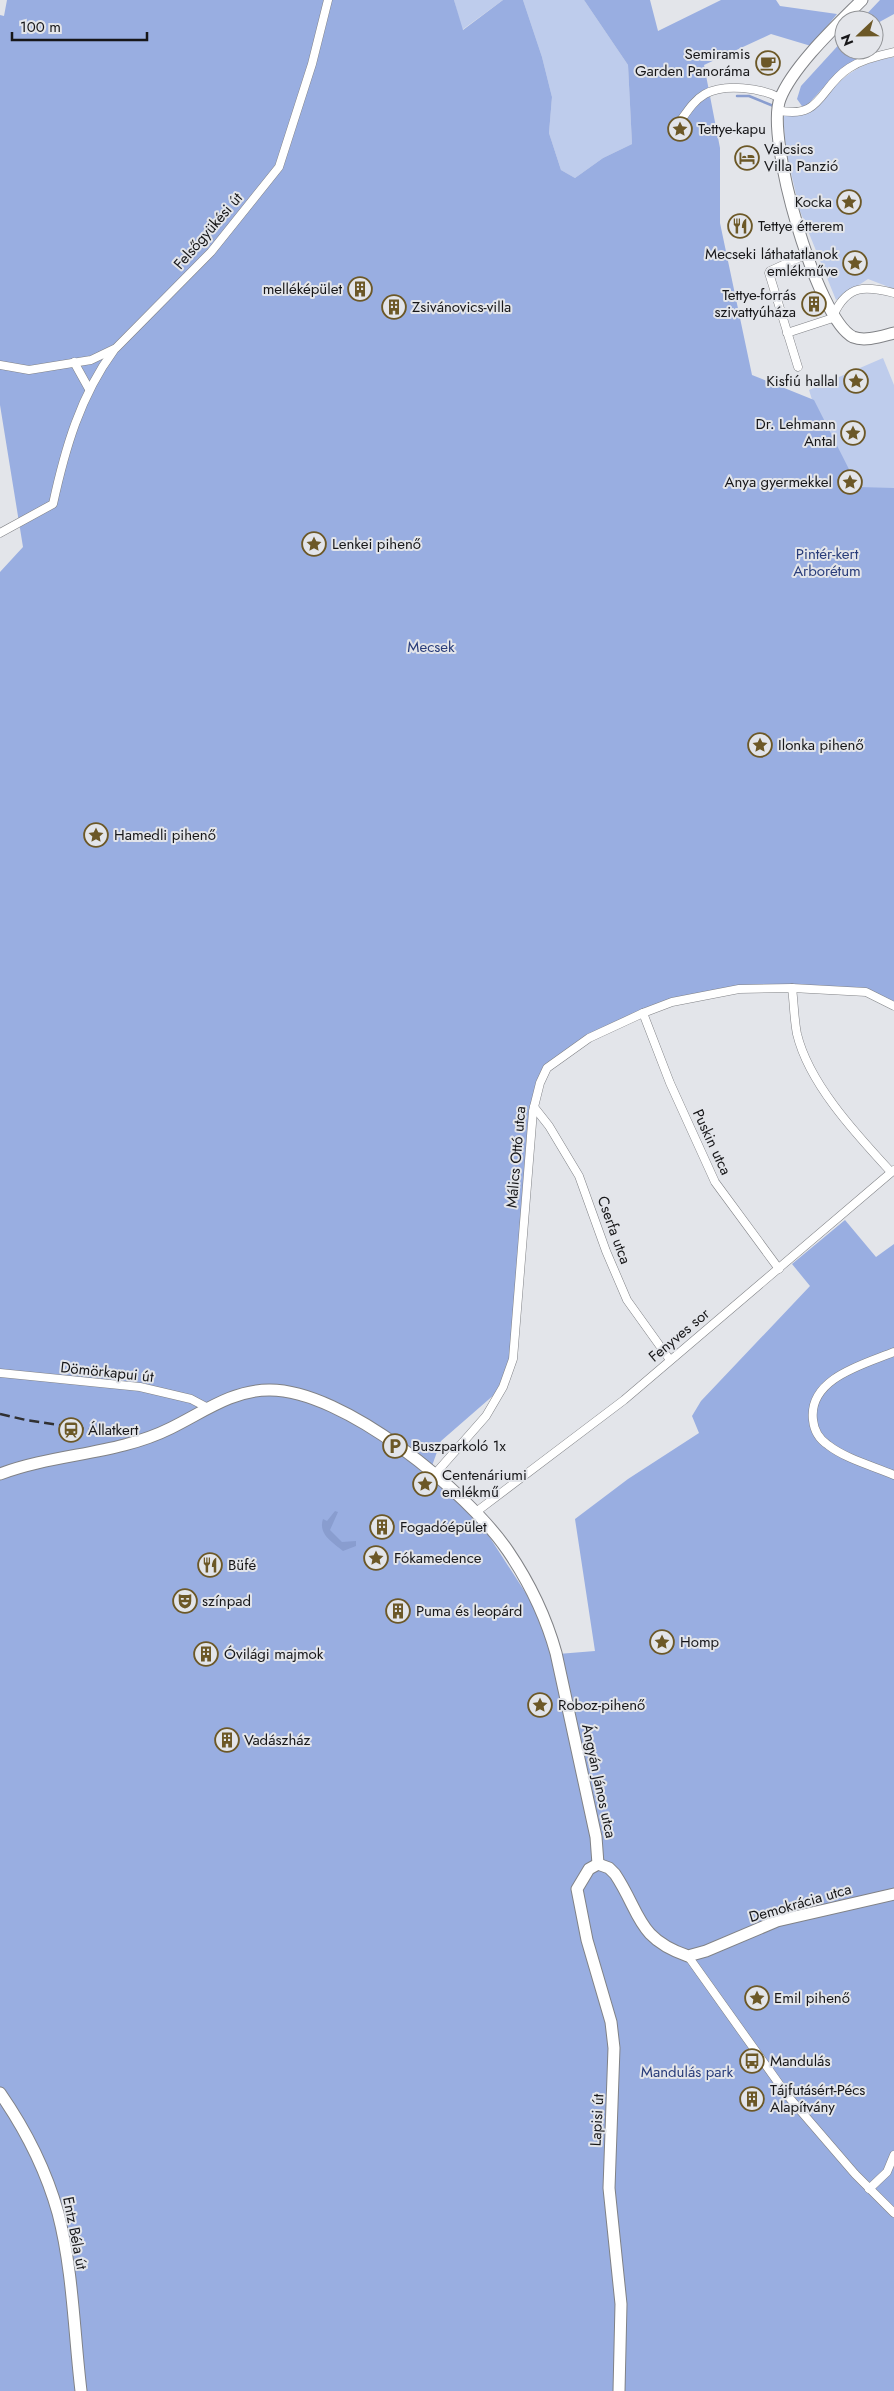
<svg xmlns="http://www.w3.org/2000/svg" width="894" height="2391" font-family="Jost,sans-serif">
  <style>
    .green { fill: #beccec }
    .forest { fill: #99aee1 }
    .water { fill: #899dcf }
    .lines { fill: none; stroke-linecap: round; stroke-linejoin: round }
    .stream { stroke: #899dcf; stroke-width: 2.5 }
    .street-casing { stroke: #808286; stroke-width: 9 }
    .secondary-casing { stroke: #808286; stroke-width: 13 }
    .street { stroke: #fff; stroke-width: 8 }
    .secondary { stroke: #fff; stroke-width: 11 }
    .rail { stroke: #303032; stroke-width: 2.5; stroke-dasharray: 10 5; stroke-linecap: butt }
    .labels { text-anchor: middle; dominant-baseline: central; stroke-width: 4; stroke-linejoin: round; paint-order: stroke }
    .poi-label { font-size: 15px; fill: #171719; stroke: #e3e5ea; text-anchor: start }
    .street-label { font-size: 15px; fill: #171719; stroke: #e3e5ea }
    .park-label { font-size: 15px; fill: #293d7a; stroke: #e3e5ea }
  </style>
  <rect width="100%" height="100%" fill="#e3e5ea"/>
  <g class="green">
    <path d="M 454,0 L 503,0 L 462,30 Z"/>
    <path d="M 523,0 L 584,0 L 628,65 L 632,144 L 603,158 L 575,178 L 561,170 L 549,133 L 552,97 L 542,57 Z"/>
    <path d="M 894,57 L 894,289 L 868,279 L 836,300 L 800,211 L 786,151 L 783,115 L 809,113 C 838,83 850,64 894,57 Z"/>
    <path d="M 883,358 L 894,385 L 894,616 L 832,464 L 809,390 Z"/>
  </g>
  <g class="forest">
    <path d="M 7,0 L 454,0 L 463,30 L 503,0 L 523,0 L 542,57 L 552,97 L 549,133 L 561,170 L 575,178 L 603,158 L 632,144 L 628,65 L 584,0 L 650,0 L 658,31 L 721,0 L 776,0 L 780,6 L 837,14 L 811,46 L 771,34 L 704,65 L 720,148 L 720,223 L 752,375 L 814,400 L 858,487 L 894,488 L 894,1006 L 866,992 L 739,989 L 693,997 L 588,1036 L 548,1068 L 533,1111 L 517,1328 L 503,1387 L 441,1441 L 429,1474 L 474,1513 L 549,1629 L 558,1654 L 595,1651 L 575,1519 L 628,1479 L 699,1433 L 692,1416 L 701,1401 L 810,1286 L 792,1264 L 845,1220 L 876,1257 L 894,1244 L 894,2391 L 0,2391 L 0,572 L 23,547 L 0,405 L 0,15 L 4,16 Z"/>
    <path d="M 880,0 L 894,0 L 894,14 L 874,25 L 874,20 L 861,20 Z"/>
    <path d="M 844,39 L 844,50 L 863,50 L 862,54 L 821,90 L 804,109 L 797,99 L 801,86 Z"/>
  </g>
  <g class="water">
    <path d="M 335,1511 L 338,1512 L 330,1530 L 342,1542 L 356,1541 L 356,1546 L 343,1551 C 332,1542 318,1534 323,1519 L 327,1521 Z"/>
    <path d="M 373,1548 L 381,1551 L 389,1560 L 387,1565 L 381,1569 C 373,1567 366,1564 364,1555 L 369,1549 Z"/>
  </g>
  <g class="lines">
    <path class="stream" d="M 737,96 L 749,96 L 776,107"/>
    <g class="street-casing">
      <g id="street">
        <path d="M 777,110 C 822,121 819,87 849,68 C 863,59 879,56 894,52"/>
        <path d="M 679,123 C 687,112 693,101 705,94 C 725,83 761,88 780,98"/>
        <path d="M 834,314 C 848,284 866,286 894,293"/>
        <path d="M 787,333 L 836,317"/>
        <path d="M 74,362 L 89,389"/>
        <path d="M 0,365 L 29,370 L 91,360 L 116,348 L 211,252 L 279,167 L 312,64 L 328,0"/>
        <path d="M 798,367 L 769,273 L 770,271 L 807,254"/>
        <path d="M 0,533 L 53,504 C 65,449 80,396 114,350"/>
        <path d="M 792,988 C 794,1003 794,1019 797,1034 C 809,1084 857,1135 891,1172"/>
        <path d="M 643,1013 L 670,1083 L 715,1182 L 779,1269"/>
        <path d="M 534,1107 L 549,1126 L 579,1176 L 606,1251 L 627,1300 L 670,1360"/>
        <path d="M 894,1352 C 865,1364 808,1378 813,1420 C 814,1430 819,1439 828,1445 C 846,1459 873,1466 894,1475"/>
        <path d="M 0,1373 L 140,1387 L 191,1399 L 208,1408"/>
        <path d="M 435,1474 L 486,1416 L 503,1387 L 513,1359 L 533,1111 L 540,1083 L 547,1068 L 589,1038 L 643,1013 L 672,1002 L 739,989 L 792,988 L 866,992 L 894,1006"/>
        <path d="M 476,1512 L 624,1400 L 894,1170"/>
        <path d="M 688,1956 L 787,2095 L 855,2174 L 894,2213"/>
        <path d="M 869,2189 L 887,2172 L 894,2155"/>
      </g>
    </g>
    <g class="secondary-casing">
      <g id="secondary">
        <path d="M 862,0 C 837,25 793,66 780,99 C 765,138 817,319 853,337 C 865,342 882,336 894,333"/>
        <path d="M 0,1474 C 56,1453 117,1455 171,1428 C 202,1413 232,1390 269,1390 C 343,1389 468,1492 508,1551 C 529,1582 546,1617 556,1653 L 596,1837 L 598,1864"/>
        <path d="M 598,1864 L 589,1869 L 577,1889 L 587,1940 L 611,2022 L 614,2048 L 609,2188 L 621,2304 L 619,2391"/>
        <path d="M 598,1864 L 609,1868 L 615,1874 C 641,1913 636,1938 688,1956 L 706,1951 L 777,1921 L 894,1894"/>
        <path d="M 0,2093 C 25,2129 46,2170 58,2213 C 73,2270 74,2333 81,2391"/>
      </g>
    </g>
    <use href="#street" class="street"/>
    <use href="#secondary" class="secondary"/>
    <path class="rail" d="M 0,1414 L 26,1420 L 118,1434"/>
  </g>
  <defs>
    <g id="cafe-ring" transform="scale(1.25)"><circle r="9.5" fill="#e3e5ea" stroke="#6c5827" stroke-width="1.5"/><path d="M-5.5-4.5H6V0H3Q3 3.5 0 3.5H-2.5Q-5.5 3.5-5.5 0ZM3-3.2v2h1.7v-2ZM-6 4.5H4V6H-6Z" fill="#6c5827"/></g>
    <g id="sight-ring" transform="scale(1.25)"><circle r="9.5" fill="#e3e5ea" stroke="#6c5827" stroke-width="1.5"/><path d="M0-6L1.8-2.2L6-1.7L2.9 1.2L3.7 5.4L0 3.3L-3.7 5.4L-2.9 1.2L-6-1.7L-1.8-2.2Z" fill="#6c5827"/></g>
    <g id="hotel-ring" transform="scale(1.25)"><circle r="9.5" fill="#e3e5ea" stroke="#6c5827" stroke-width="1.5"/><path d="M-6-4.5h1.5V1H6V5H4.5V3h-9V5H-6ZM-4 0a1.8 1.8 0 1 1 3.6 0ZM.5 0V-2.5h3Q6-2.5 6 0Z" fill="#6c5827"/></g>
    <g id="restaurant-ring" transform="scale(1.25)"><circle r="9.5" fill="#e3e5ea" stroke="#6c5827" stroke-width="1.5"/><path d="M-5-6h1v4h1v-4h1v4h1v-4h1v5L-1.5 .5V6h-2V.5L-5-1ZM5-6V6H3V1.5H1.5Q1.5-4 5-6Z" fill="#6c5827"/></g>
    <g id="building-ring" transform="scale(1.25)"><circle r="9.5" fill="#e3e5ea" stroke="#6c5827" stroke-width="1.5"/><path d="M-4-6H4V6H1V3H-1V6H-4ZM-2.5-4.3h1.7v1.8h-1.7ZM.8-4.3h1.7v1.8H.8ZM-2.5-1h1.7V.8h-1.7ZM.8-1h1.7V.8H.8Z" fill="#6c5827"/></g>
    <g id="station-ring" transform="scale(1.25)"><circle r="9.5" fill="#e3e5ea" stroke="#6c5827" stroke-width="1.5"/><path d="M-3-6H3Q5-6 5-4V2Q5 4 3 4L4.5 6H3L1.5 4h-3L-3 6H-4.5L-3 4Q-5 4-5 2V-4Q-5-6-3-6ZM-3.5-4v3h7v-3ZM-3.5 1v1.5H-2V1ZM2 1v1.5H3.5V1Z" fill="#6c5827"/></g>
    <g id="parking-ring" transform="scale(1.25)"><circle r="9.5" fill="#e3e5ea" stroke="#6c5827" stroke-width="1.5"/><path d="M-3.5-5.5H1a3.5 3.5 0 0 1 0 7H-1V5.5H-3.5ZM-1-3.4V-.6H.8a1.4 1.4 0 0 0 0-2.8Z" fill="#6c5827"/></g>
    <g id="theatre-ring" transform="scale(1.25)"><circle r="9.5" fill="#e3e5ea" stroke="#6c5827" stroke-width="1.5"/><path d="M-5-5.5Q0-4 5-5.5V0Q5 5 0 6Q-5 5-5 0ZM-3.3-2.5H-1v1.5H-3.3ZM1-2.5H3.3v1.5H1ZM-2.8 1Q0 5.5 2.8 1Z" fill="#6c5827"/></g>
    <g id="bus-ring" transform="scale(1.25)"><circle r="9.5" fill="#e3e5ea" stroke="#6c5827" stroke-width="1.5"/><path d="M-5-6H5V4H4V6H2V4H-2V6H-4V4H-5ZM-3.5-4V0h7V-4ZM-3.5 1.2v1.5H-2V1.2ZM2 1.2v1.5H3.5V1.2Z" fill="#6c5827"/></g>
  </defs>
  <g fill-rule="evenodd">
    <use href="#cafe-ring" x="768" y="63"/>
    <use href="#sight-ring" x="680" y="129"/>
    <use href="#hotel-ring" x="747" y="158"/>
    <use href="#sight-ring" x="849" y="202"/>
    <use href="#restaurant-ring" x="740" y="226"/>
    <use href="#sight-ring" x="855" y="263"/>
    <use href="#building-ring" x="360" y="289"/>
    <use href="#building-ring" x="814" y="304"/>
    <use href="#building-ring" x="394" y="307"/>
    <use href="#sight-ring" x="856" y="381"/>
    <use href="#sight-ring" x="853" y="433"/>
    <use href="#sight-ring" x="850" y="482"/>
    <use href="#sight-ring" x="314" y="544"/>
    <use href="#sight-ring" x="760" y="745"/>
    <use href="#sight-ring" x="96" y="835"/>
    <use href="#station-ring" x="71" y="1430"/>
    <use href="#parking-ring" x="395" y="1446"/>
    <use href="#sight-ring" x="425" y="1484"/>
    <use href="#building-ring" x="382" y="1527"/>
    <use href="#sight-ring" x="376" y="1558"/>
    <use href="#restaurant-ring" x="210" y="1565"/>
    <use href="#theatre-ring" x="185" y="1601"/>
    <use href="#building-ring" x="398" y="1611"/>
    <use href="#sight-ring" x="662" y="1642"/>
    <use href="#building-ring" x="206" y="1654"/>
    <use href="#sight-ring" x="540" y="1705"/>
    <use href="#building-ring" x="227" y="1740"/>
    <use href="#sight-ring" x="757" y="1998"/>
    <use href="#bus-ring" x="752" y="2061"/>
    <use href="#building-ring" x="752" y="2099"/>
  </g>
  <g class="labels">
    <g class="poi-label">
      <text x="750" y="54" text-anchor="end">Semiramis<tspan x="750" dy="17">Garden Panoráma</tspan></text>
      <text x="698" y="129">Tettye-kapu</text>
      <text x="764" y="149">Valcsics<tspan x="764" dy="17">Villa Panzió</tspan></text>
      <text x="832" y="202" text-anchor="end">Kocka</text>
      <text x="758" y="226">Tettye étterem</text>
      <text x="838" y="254" text-anchor="end">Mecseki láthatatlanok<tspan x="838" dy="17">emlékműve</tspan></text>
      <text x="342" y="289" text-anchor="end">melléképület</text>
      <text x="796" y="295" text-anchor="end">Tettye-forrás<tspan x="796" dy="17">szivattyúháza</tspan></text>
      <text x="412" y="307">Zsivánovics-villa</text>
      <text x="838" y="381" text-anchor="end">Kisfiú hallal</text>
      <text x="836" y="424" text-anchor="end">Dr. Lehmann<tspan x="836" dy="17">Antal</tspan></text>
      <text x="832" y="482" text-anchor="end">Anya gyermekkel</text>
      <text x="332" y="544">Lenkei pihenő</text>
      <text x="778" y="745">Ilonka pihenő</text>
      <text x="114" y="835">Hamedli pihenő</text>
      <text x="88" y="1430">Állatkert</text>
      <text x="412" y="1446">Buszparkoló 1x</text>
      <text x="442" y="1475">Centenáriumi<tspan x="442" dy="17">emlékmű</tspan></text>
      <text x="400" y="1527">Fogadóépület</text>
      <text x="394" y="1558">Fókamedence</text>
      <text x="228" y="1565">Büfé</text>
      <text x="202" y="1601">színpad</text>
      <text x="416" y="1611">Puma és leopárd</text>
      <text x="680" y="1642">Homp</text>
      <text x="224" y="1654">Óvilági majmok</text>
      <text x="558" y="1705">Roboz-pihenő</text>
      <text x="244" y="1740">Vadászház</text>
      <text x="774" y="1998">Emil pihenő</text>
      <text x="770" y="2061">Mandulás</text>
      <text x="770" y="2090">Tájfutásért-Pécs<tspan x="770" dy="17">Alapítvány</tspan></text>
    </g>
    <g class="street-label">
      <text transform="translate(208 231) rotate(-49)">Felsőgyükési út</text>
      <text transform="translate(712 1142) rotate(65)">Puskin utca</text>
      <text transform="translate(516 1157) rotate(-85)">Málics Ottó utca</text>
      <text transform="translate(614 1230) rotate(70)">Cserfa utca</text>
      <text transform="translate(679 1335) rotate(-40)">Fenyves sor</text>
      <text transform="translate(107 1372) rotate(6)">Dömörkapui út</text>
      <text transform="translate(599 1781) rotate(78)">Ángyán János utca</text>
      <text transform="translate(800 1903) rotate(-16)">Demokrácia utca</text>
      <text transform="translate(597 2120) rotate(-87)">Lapisi út</text>
      <text transform="translate(75 2233) rotate(79)">Entz Béla út</text>
    </g>
    <g class="park-label">
      <text x="827" y="554">Pintér-kert<tspan x="827" dy="17">Arborétum</tspan></text>
      <text x="431" y="647">Mecsek</text>
      <text x="687" y="2072">Mandulás park</text>
    </g>
  </g>
  <g transform="translate(859 35) rotate(248)"><circle r="24" fill="#e3e5ea" stroke="#919396"/>
  <path d="M0-4L9 19L0 12L-9 19Z" fill="#6c5827"/>
  <text y="-8" font-size="14" font-weight="bold" text-anchor="middle" fill="#171719">N</text>
  </g>
  <path d="M12 32v8h135v-8" fill="none" stroke="#171719" stroke-width="2.5"/>
  <text x="20" y="32" font-size="15" fill="#171719" stroke="#e3e5ea" stroke-width="4" paint-order="stroke">100 m</text>
</svg>
